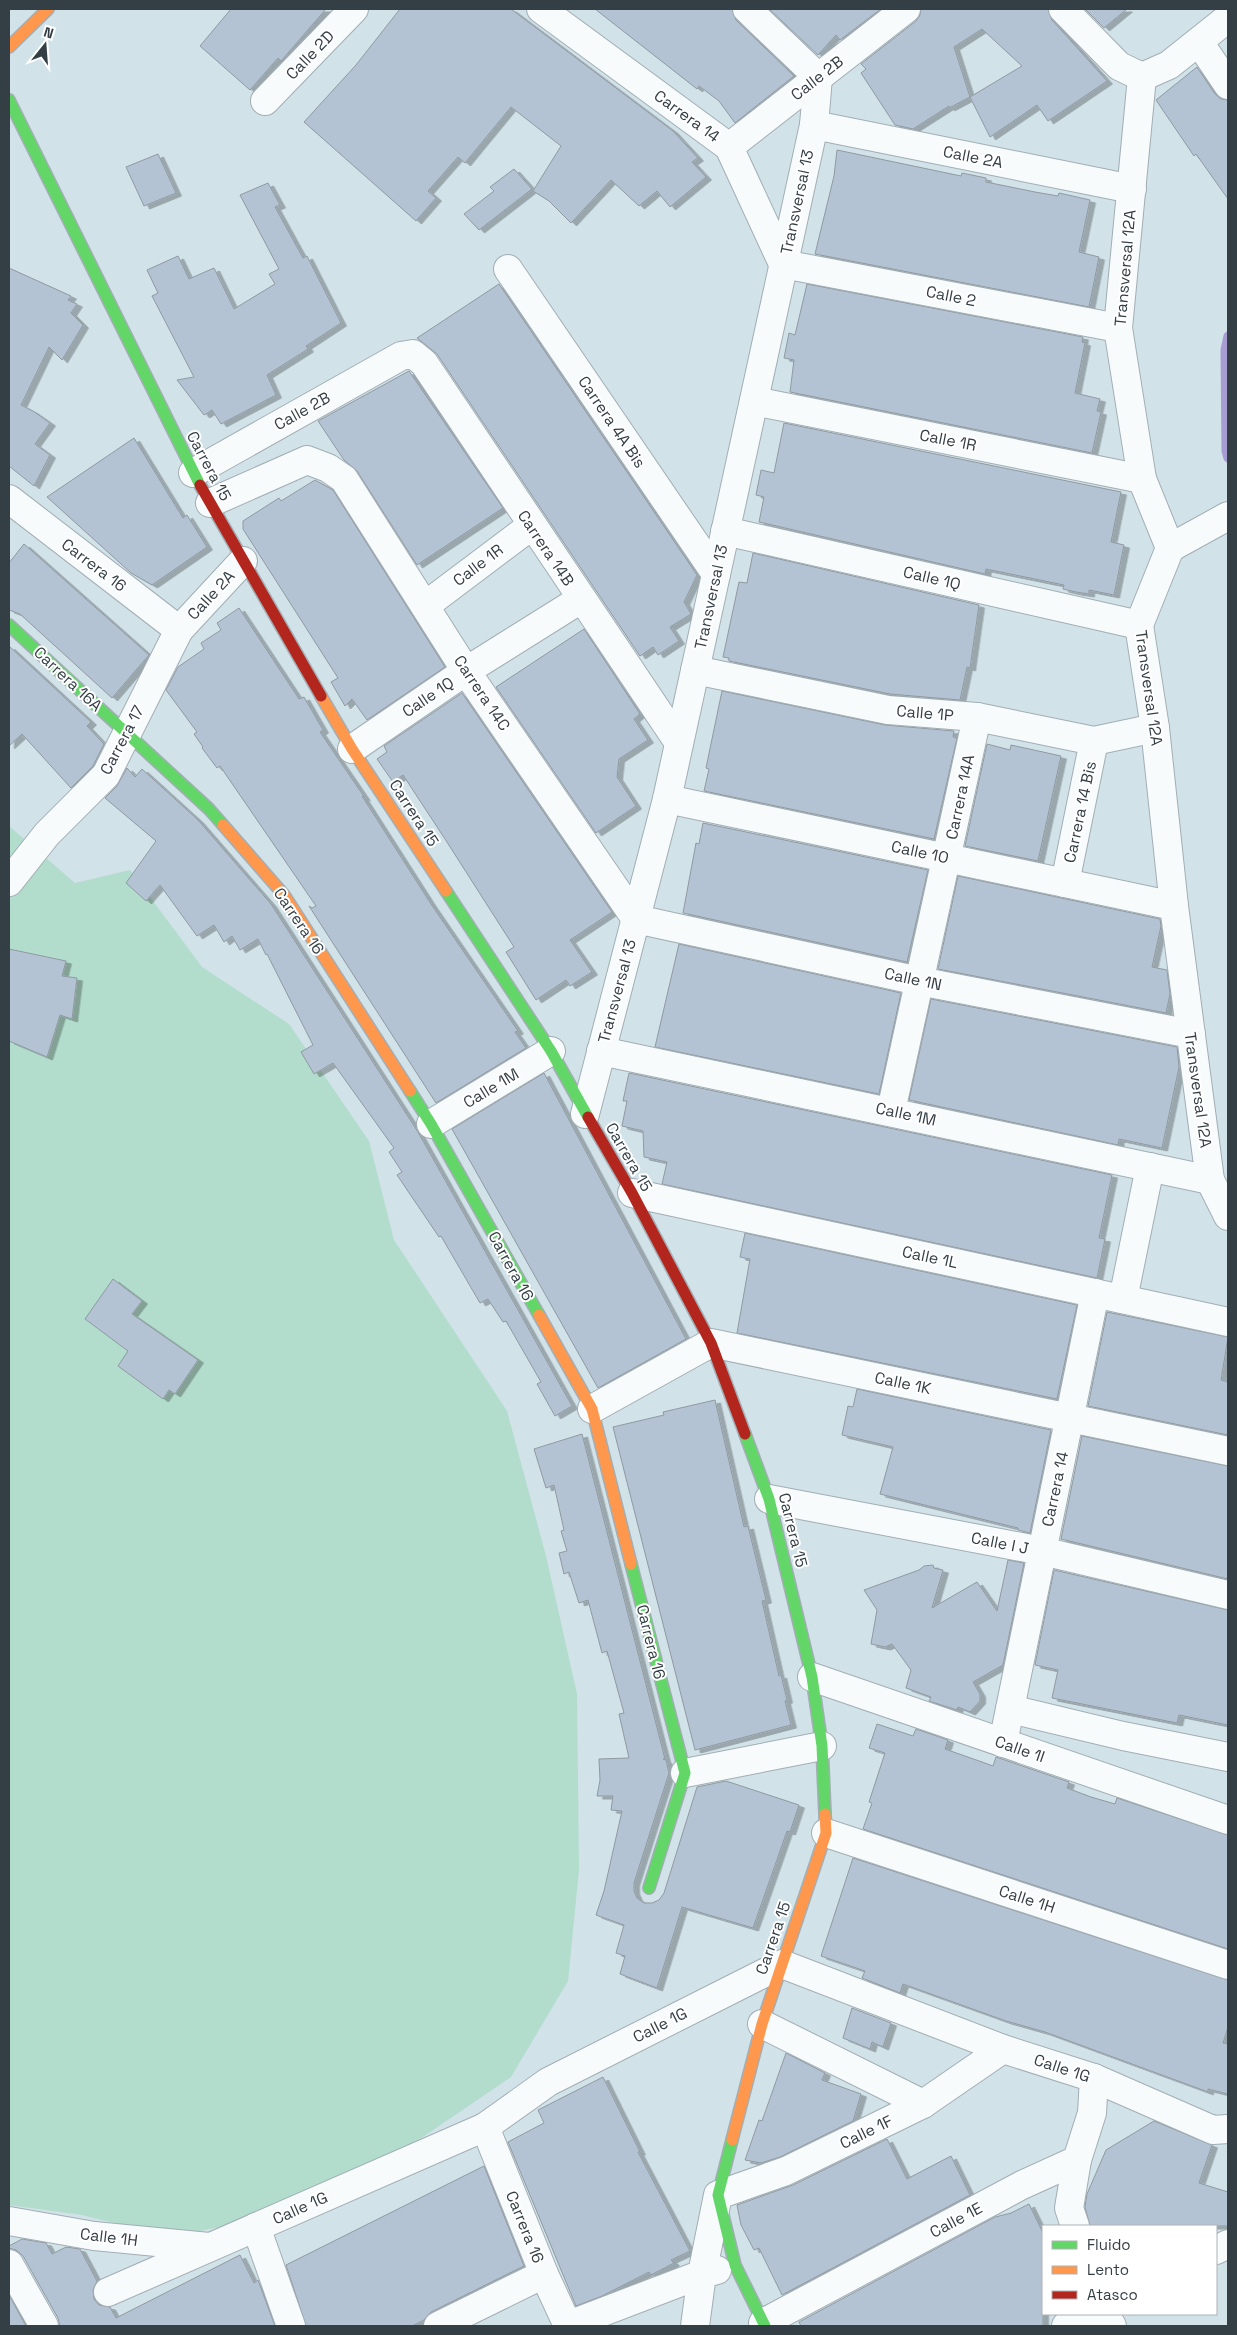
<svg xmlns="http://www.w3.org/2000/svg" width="1237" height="2335" font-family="'Space Grotesk',sans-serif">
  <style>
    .green { fill: #b2dccb }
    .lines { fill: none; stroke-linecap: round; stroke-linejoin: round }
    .stream { stroke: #a89dd3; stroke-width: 9 }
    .building { fill: #b4c3d4; stroke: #8f99a0; filter: url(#shadow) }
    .street-casing { stroke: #a2aeb4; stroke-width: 30 }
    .fast-casing { stroke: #a2aeb4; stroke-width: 14 }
    .slow-casing { stroke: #a2aeb4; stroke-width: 14 }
    .jam-casing { stroke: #a2aeb4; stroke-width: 14 }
    .street { stroke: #f8fbfc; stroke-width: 28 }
    .fast { stroke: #63d668; stroke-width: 11 }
    .slow { stroke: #ff974d; stroke-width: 11 }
    .jam { stroke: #b3261e; stroke-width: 11 }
    .labels { text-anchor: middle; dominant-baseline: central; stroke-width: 4; stroke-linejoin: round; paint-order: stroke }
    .street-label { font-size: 16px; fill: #333f45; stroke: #fff }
  </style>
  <defs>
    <filter id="shadow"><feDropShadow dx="5.5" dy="3" stdDeviation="0" flood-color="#0004"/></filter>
  </defs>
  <rect width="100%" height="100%" fill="#d1e2e9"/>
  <path class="green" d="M 9,826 L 75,883 L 130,870 L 202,967 L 289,1024 L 369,1141 L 394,1240 L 507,1411 L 546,1556 L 577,1694 L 579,1870 L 568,1981 L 511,2077 L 411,2145 L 279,2215 L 170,2237 L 82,2215 L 9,2205 Z"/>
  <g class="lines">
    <path class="stream" d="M 1228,336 L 1225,350 L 1226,451 L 1228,458"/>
  </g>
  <g class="building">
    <path d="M 231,9 L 326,9 L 281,61 L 278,58 L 250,90 L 200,46 Z"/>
    <path d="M 400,9 L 511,9 L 673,131 L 698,158 L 692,162 L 706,177 L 670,207 L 657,191 L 639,206 L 611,180 L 571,223 L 549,201 L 533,191 L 561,146 L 511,107 L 465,163 L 458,157 L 428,191 L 436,198 L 416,221 L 304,122 L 356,65 Z"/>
    <path d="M 595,9 L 732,9 L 736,20 L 794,76 L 735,123 L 719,101 L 699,86 L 697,89 Z"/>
    <path d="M 769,9 L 881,9 L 840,40 L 836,35 L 818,55 Z"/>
    <path d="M 921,9 L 1048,9 L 1052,20 L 1107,81 L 1048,121 L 1037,105 L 990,137 L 970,97 L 1022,66 L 982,29 L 954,47 L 970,97 L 949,108 L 949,106 L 913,129 L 895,125 L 861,73 L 866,69 L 861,64 L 916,21 L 920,15 Z"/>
    <path d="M 1085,9 L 1127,9 L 1104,28 Z"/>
    <path d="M 1197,67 L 1215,94 L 1221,99 L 1228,100 L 1228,199 L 1196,154 L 1194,156 L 1156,100 Z"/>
    <path d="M 837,150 L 961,176 L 962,173 L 986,178 L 986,182 L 1035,192 L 1058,196 L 1059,193 L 1090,200 L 1079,252 L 1099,257 L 1089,307 L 815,254 L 834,176 Z"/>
    <path d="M 158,154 L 176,193 L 144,206 L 126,167 Z"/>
    <path d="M 514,169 L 532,189 L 479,230 L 464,214 L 494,191 L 490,187 Z"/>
    <path d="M 268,183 L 280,205 L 275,207 L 303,258 L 307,256 L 341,323 L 306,346 L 308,349 L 267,375 L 276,395 L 221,424 L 212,410 L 204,415 L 177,380 L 194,377 L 152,296 L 158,293 L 147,270 L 178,256 L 189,279 L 214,268 L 234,309 L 275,284 L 269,274 L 279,269 L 240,195 Z"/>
    <path d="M 9,268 L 71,296 L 68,300 L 77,304 L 71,313 L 83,325 L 62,360 L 49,347 L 21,405 L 33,411 L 50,423 L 35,444 L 50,455 L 34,486 L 9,466 Z"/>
    <path d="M 499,284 L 697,575 L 684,602 L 691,614 L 670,627 L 679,641 L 658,655 L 653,647 L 640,656 L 437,354 L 417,338 Z"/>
    <path d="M 807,284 L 1083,337 L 1082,342 L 1085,343 L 1075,393 L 1100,399 L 1097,411 L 1101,412 L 1092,453 L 790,392 L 794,360 L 784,358 L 789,333 L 795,335 Z"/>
    <path d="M 409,371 L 503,508 L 417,565 L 357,471 L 344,460 L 318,421 Z"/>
    <path d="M 784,423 L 1121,492 L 1111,542 L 1124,545 L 1114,595 L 1089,590 L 1089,594 L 1076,592 L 1063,589 L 1064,585 L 986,569 L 985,574 L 759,522 L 764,497 L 756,495 L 761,470 L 774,473 Z"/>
    <path d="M 134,438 L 183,518 L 187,515 L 207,547 L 152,585 L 131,573 L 47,497 Z"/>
    <path d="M 315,480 L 333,490 L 445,667 L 367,720 L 352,699 L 345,706 L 331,682 L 338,678 L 243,529 L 243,521 L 279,498 L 281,501 Z"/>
    <path d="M 24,544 L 149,655 L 112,698 L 20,614 L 9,610 L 9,563 Z"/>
    <path d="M 753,553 L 979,605 L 970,668 L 967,667 L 960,700 L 890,694 L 729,661 L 729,658 L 723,657 L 739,582 L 747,583 Z"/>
    <path d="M 239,608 L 299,699 L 304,697 L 323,730 L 320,732 L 365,798 L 362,796 L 431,904 L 518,1031 L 515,1032 L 526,1048 L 436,1103 L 309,906 L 312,908 L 316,906 L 220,766 L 217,768 L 202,748 L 203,747 L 194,734 L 197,732 L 166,690 L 178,667 L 204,649 L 201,643 L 221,630 L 217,623 Z"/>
    <path d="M 584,629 L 640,714 L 634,719 L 648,740 L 619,759 L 617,777 L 636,806 L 596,833 L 496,687 Z"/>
    <path d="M 9,646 L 91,722 L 87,726 L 104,744 L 93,766 L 71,788 L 22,734 L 9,746 Z"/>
    <path d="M 722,691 L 885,725 L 954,731 L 953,737 L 957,738 L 934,839 L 704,791 L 709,769 L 706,768 Z"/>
    <path d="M 462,693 L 612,912 L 570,940 L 592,972 L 570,986 L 566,980 L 536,1000 L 506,952 L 514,947 L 445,839 L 403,775 L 393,782 L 377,759 L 387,752 L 384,746 Z"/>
    <path d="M 987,744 L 1010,750 L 1011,745 L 1061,756 L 1038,861 L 965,846 Z"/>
    <path d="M 127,768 L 135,777 L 142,769 L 198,820 L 271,904 L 418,1132 L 572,1406 L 555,1416 L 537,1384 L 541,1382 L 506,1321 L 503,1322 L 488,1299 L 480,1303 L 441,1236 L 439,1237 L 397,1175 L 402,1172 L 389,1152 L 394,1148 L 333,1063 L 314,1074 L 301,1052 L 313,1045 L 267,954 L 266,955 L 258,939 L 240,950 L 232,936 L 224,942 L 214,925 L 197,936 L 160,885 L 146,901 L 126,883 L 156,841 L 105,798 L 117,786 Z"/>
    <path d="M 703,823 L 928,870 L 907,962 L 683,913 L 696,843 L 699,844 Z"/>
    <path d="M 958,876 L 1160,919 L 1161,926 L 1152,967 L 1167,970 L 1170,994 L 1166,1013 L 938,969 Z"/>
    <path d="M 679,944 L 901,993 L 879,1094 L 655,1047 Z"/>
    <path d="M 9,949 L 66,961 L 62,976 L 77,978 L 72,1019 L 60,1015 L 47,1057 L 9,1041 Z"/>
    <path d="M 931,999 L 1177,1047 L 1179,1067 L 1162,1148 L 1119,1139 L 1118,1145 L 909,1100 Z"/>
    <path d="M 544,1073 L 686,1339 L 598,1388 L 452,1129 Z"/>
    <path d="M 629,1073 L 1112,1175 L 1099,1238 L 1105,1239 L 1097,1278 L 662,1184 L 667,1162 L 644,1157 L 643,1131 L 622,1126 L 627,1101 L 623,1101 Z"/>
    <path d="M 745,1233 L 1077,1305 L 1057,1399 L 737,1333 L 750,1259 L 740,1257 Z"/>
    <path d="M 113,1279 L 142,1301 L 132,1314 L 198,1360 L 175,1394 L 169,1390 L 163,1399 L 118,1366 L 128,1351 L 85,1319 Z"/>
    <path d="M 1107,1312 L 1228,1337 L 1221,1380 L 1228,1382 L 1228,1435 L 1088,1406 Z"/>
    <path d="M 857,1389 L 1051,1430 L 1030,1533 L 1018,1530 L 1018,1528 L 880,1494 L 893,1447 L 842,1435 L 848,1406 L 853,1407 Z"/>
    <path d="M 715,1400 L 744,1527 L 748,1526 L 766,1600 L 762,1601 L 779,1676 L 781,1675 L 787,1700 L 785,1701 L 791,1725 L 695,1750 L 613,1427 L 664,1415 L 663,1412 Z"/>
    <path d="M 582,1434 L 665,1759 L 663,1759 L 666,1760 L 669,1773 L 634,1883 L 634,1891 L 637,1898 L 644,1903 L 652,1903 L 659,1900 L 664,1893 L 697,1787 L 726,1781 L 799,1805 L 790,1832 L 787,1831 L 753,1928 L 682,1907 L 657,1988 L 620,1974 L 625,1956 L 616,1953 L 624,1925 L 596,1915 L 604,1891 L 622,1811 L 611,1810 L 613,1796 L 597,1796 L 600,1780 L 599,1759 L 629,1758 L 619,1714 L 624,1713 L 607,1651 L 602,1653 L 588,1600 L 579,1603 L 569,1572 L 564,1574 L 559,1553 L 567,1551 L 561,1531 L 564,1530 L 554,1485 L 546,1488 L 534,1449 Z"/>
    <path d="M 1082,1436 L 1228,1466 L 1228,1579 L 1061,1539 Z"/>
    <path d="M 1008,1560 L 1024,1563 L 1003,1665 L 973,1682 L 980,1694 L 980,1701 L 970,1712 L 958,1707 L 957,1710 L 929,1701 L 931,1697 L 906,1688 L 911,1670 L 892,1644 L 885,1647 L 871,1644 L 877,1610 L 864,1590 L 919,1570 L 924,1566 L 933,1565 L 934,1568 L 943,1570 L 932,1608 L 977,1582 L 997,1611 Z"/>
    <path d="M 1054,1570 L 1228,1610 L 1228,1725 L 1179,1715 L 1177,1723 L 1052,1698 L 1058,1670 L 1035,1665 Z"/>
    <path d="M 877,1724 L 913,1736 L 916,1729 L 948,1740 L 945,1749 L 982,1762 L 993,1766 L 996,1757 L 1069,1782 L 1067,1788 L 1091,1797 L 1115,1804 L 1117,1798 L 1228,1835 L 1228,1949 L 863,1829 L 872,1803 L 869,1802 L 885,1753 L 869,1748 Z"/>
    <path d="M 853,1858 L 1228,1980 L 1228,2027 L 1223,2043 L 1228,2044 L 1228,2094 L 1208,2089 L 1208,2092 L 1045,2032 L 1006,2021 L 903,1984 L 900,1993 L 862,1978 L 865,1971 L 821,1956 Z"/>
    <path d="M 852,2008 L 891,2023 L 883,2047 L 872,2042 L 870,2049 L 843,2038 Z"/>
    <path d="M 786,2053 L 825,2073 L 822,2080 L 861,2094 L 853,2121 L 780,2157 L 761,2163 L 745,2160 L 759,2120 L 762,2121 Z"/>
    <path d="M 603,2077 L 640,2152 L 638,2152 L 690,2251 L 671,2260 L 674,2263 L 651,2275 L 649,2272 L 602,2296 L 576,2306 L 508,2142 L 544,2123 L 538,2110 Z"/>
    <path d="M 1154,2121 L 1212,2145 L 1199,2183 L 1228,2192 L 1228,2226 L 1090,2226 L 1085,2207 L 1087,2194 L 1106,2150 Z"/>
    <path d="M 887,2139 L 907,2179 L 951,2156 L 970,2195 L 782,2295 L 759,2248 L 754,2250 L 741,2225 L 737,2205 L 793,2185 Z"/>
    <path d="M 484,2166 L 524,2266 L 431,2312 L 424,2320 L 412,2326 L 306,2326 L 286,2265 Z"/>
    <path d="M 1029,2204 L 1043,2233 L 1043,2326 L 801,2326 L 799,2322 L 995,2217 L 1011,2213 Z"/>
    <path d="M 22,2239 L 46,2243 L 52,2254 L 66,2247 L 80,2249 L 97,2281 L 93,2290 L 94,2299 L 99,2305 L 110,2307 L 116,2318 L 240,2255 L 254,2283 L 258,2280 L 275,2326 L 60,2326 L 58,2318 L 23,2256 L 16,2250 L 9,2248 L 9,2246 Z"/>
    <path d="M 9,2295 L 26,2326 L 9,2326 Z"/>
  </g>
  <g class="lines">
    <g class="street-casing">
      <g id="street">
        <path d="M 541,9 L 729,147 L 783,264 L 1118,328"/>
        <path d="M 1063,9 L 1119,66 L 1142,77"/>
        <path d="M 1199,42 L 1228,85"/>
        <path d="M 1142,77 L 1118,328 L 1142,479 L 1170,548 L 1139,625 L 1155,728 L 1174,906 L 1210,1180 L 1228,1216"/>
        <path d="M 1142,77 L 1169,65 L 1228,18"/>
        <path d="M 265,101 L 354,9"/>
        <path d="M 814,125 L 1132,189"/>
        <path d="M 729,147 L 906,9"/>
        <path d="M 508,269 L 716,574"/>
        <path d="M 754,401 L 1142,479"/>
        <path d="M 193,473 L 401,356 L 413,354 L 424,363 L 679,743"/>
        <path d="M 9,499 L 179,630"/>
        <path d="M 210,503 L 307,460 L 328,468 L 344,479 L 466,671 L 636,919 L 919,981 L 1191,1034"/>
        <path d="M 725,531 L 1139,625"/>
        <path d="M 1170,548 L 1228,516"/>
        <path d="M 426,605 L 531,526"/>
        <path d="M 695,670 L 888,710 L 977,717 L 1094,741 L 1155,728"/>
        <path d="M 352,749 L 466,671 L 581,599"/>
        <path d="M 667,799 L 1174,906"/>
        <path d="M 9,882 L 47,834 L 106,775 L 179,630 L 243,561"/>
        <path d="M 1065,883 L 1094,741"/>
        <path d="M 601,1051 L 1210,1180"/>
        <path d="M 891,1111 L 977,717"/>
        <path d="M 585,1114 L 667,799 L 814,125 L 818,77 L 747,9"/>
        <path d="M 431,1124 L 551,1051"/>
        <path d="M 632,1193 L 1228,1322"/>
        <path d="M 1123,1299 L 1150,1167"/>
        <path d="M 592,1409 L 711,1343 L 1228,1451"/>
        <path d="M 769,1499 L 1042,1551 L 1228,1595"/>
        <path d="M 812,1677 L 1228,1820"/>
        <path d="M 1010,1709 L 1123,1736 L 1228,1757"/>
        <path d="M 1003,1743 L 1095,1293"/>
        <path d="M 685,1773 L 822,1746"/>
        <path d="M 826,1833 L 1228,1965"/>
        <path d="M 762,2024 L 923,2104"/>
        <path d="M 485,2127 L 544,2274 L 568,2326"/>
        <path d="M 9,2221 L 94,2236 L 209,2247"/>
        <path d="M 1075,2226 L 1069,2208 L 1077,2160 L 1092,2113 L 1094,2078"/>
        <path d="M 256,2227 L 291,2326"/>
        <path d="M 1216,2250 L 1228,2244"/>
        <path d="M 9,2264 L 44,2326"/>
        <path d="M 108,2292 L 485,2127 L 548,2082 L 782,1964 L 1003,2049 L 1094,2078 L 1213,2130 L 1228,2129"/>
        <path d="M 1105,2314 L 1112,2326"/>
        <path d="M 763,2323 L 1022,2185 L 1077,2160"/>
        <path d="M 438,2326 L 544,2274"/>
        <path d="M 566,2326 L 702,2274 L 718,2195 L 786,2171 L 923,2104 L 1003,2049"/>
        <path d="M 695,2326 L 702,2274 L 717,2270"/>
        <path d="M 1066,2326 L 1088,2314"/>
      </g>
    </g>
    <g class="fast-casing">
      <g id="fast">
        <path d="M 9,100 L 200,485"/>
        <path d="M 9,625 L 209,809 L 223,825"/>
        <path d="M 446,891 L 551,1051 L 588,1117"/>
        <path d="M 410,1091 L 431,1124 L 539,1315"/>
        <path d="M 745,1434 L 769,1499 L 812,1677 L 822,1746 L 825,1814"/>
        <path d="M 631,1564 L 685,1773 L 649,1888"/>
        <path d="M 732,2140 L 718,2195 L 735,2265 L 765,2326"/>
      </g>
    </g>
    <g class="slow-casing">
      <g id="slow">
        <path d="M 9,47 L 48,9"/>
        <path d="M 321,696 L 352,749 L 446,891"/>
        <path d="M 223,825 L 284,895 L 410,1091"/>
        <path d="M 539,1315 L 592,1409 L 631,1564"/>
        <path d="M 732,2140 L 762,2024 L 826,1833 L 825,1814"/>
      </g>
    </g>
    <g class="jam-casing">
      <g id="jam">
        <path d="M 200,485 L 321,696"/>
        <path d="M 588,1117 L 632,1193 L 711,1343 L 745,1434"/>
      </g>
    </g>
    <use href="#street" class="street"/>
    <use href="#fast" class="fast"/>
    <use href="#slow" class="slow"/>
    <use href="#jam" class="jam"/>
  </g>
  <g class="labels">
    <g class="street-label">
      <text transform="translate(310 55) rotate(-46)">Calle 2D</text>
      <text transform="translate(817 78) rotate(-38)">Calle 2B</text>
      <text transform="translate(687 116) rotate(36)">Carrera 14</text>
      <text transform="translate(973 157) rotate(11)">Calle 2A</text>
      <text transform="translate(797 202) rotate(-78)">Transversal 13</text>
      <text transform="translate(1125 268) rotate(-85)">Transversal 12A</text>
      <text transform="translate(951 296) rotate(11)">Calle 2</text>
      <text transform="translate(302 411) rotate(-29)">Calle 2B</text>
      <text transform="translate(612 422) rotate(56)">Carrera 4A Bis</text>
      <text transform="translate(948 440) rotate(11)">Calle 1R</text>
      <text transform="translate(209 466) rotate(62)">Carrera 15</text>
      <text transform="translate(546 548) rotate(56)">Carrera 14B</text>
      <text transform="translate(94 565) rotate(37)">Carrera 16</text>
      <text transform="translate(478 565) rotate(-37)">Calle 1R</text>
      <text transform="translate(932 578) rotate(13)">Calle 1Q</text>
      <text transform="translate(211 595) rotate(-47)">Calle 2A</text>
      <text transform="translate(711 597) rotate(-78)">Transversal 13</text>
      <text transform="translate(68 679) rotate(43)">Carrera 16A</text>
      <text transform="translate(1149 688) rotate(82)">Transversal 12A</text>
      <text transform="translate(482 693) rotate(56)">Carrera 14C</text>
      <text transform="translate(428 697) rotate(-34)">Calle 1Q</text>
      <text transform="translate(925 713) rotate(5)">Calle 1P</text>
      <text transform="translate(122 740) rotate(-62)">Carrera 17</text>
      <text transform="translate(960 797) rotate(-78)">Carrera 14A</text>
      <text transform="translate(1080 812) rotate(-78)">Carrera 14 Bis</text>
      <text transform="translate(414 813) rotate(57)">Carrera 15</text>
      <text transform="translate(920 852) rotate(12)">Calle 1O</text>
      <text transform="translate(299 921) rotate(56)">Carrera 16</text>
      <text transform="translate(913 979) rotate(12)">Calle 1N</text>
      <text transform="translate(617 991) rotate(-75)">Transversal 13</text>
      <text transform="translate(491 1088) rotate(-31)">Calle 1M</text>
      <text transform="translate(1198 1090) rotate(82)">Transversal 12A</text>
      <text transform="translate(906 1114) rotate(12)">Calle 1M</text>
      <text transform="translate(629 1157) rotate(60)">Carrera 15</text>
      <text transform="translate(930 1257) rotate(12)">Calle 1L</text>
      <text transform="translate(511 1266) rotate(61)">Carrera 16</text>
      <text transform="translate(903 1383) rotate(12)">Calle 1K</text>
      <text transform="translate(1055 1489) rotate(-78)">Carrera 14</text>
      <text transform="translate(793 1530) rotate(76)">Carrera 15</text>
      <text transform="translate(1000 1543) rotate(11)">Calle I J</text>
      <text transform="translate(651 1642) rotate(76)">Carrera 16</text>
      <text transform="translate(1020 1749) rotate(19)">Calle 1I</text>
      <text transform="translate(1027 1899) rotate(18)">Calle 1H</text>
      <text transform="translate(773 1938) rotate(-71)">Carrera 15</text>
      <text transform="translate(660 2025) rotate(-27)">Calle 1G</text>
      <text transform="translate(1062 2068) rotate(18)">Calle 1G</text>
      <text transform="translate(866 2132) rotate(-26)">Calle 1F</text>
      <text transform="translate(300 2208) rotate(-24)">Calle 1G</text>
      <text transform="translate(956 2220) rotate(-28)">Calle 1E</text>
      <text transform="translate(525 2227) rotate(68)">Carrera 16</text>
      <text transform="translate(109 2237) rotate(7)">Calle 1H</text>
    </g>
  </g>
  <rect width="1237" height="2335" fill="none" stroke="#333f45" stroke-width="20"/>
  <rect x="1042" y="2225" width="175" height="90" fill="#ffffff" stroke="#adb2b5"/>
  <rect x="1052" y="2241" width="25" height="8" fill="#63d668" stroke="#adb2b5"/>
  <text x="1087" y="2250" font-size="15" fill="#333f45">Fluido</text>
  <rect x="1052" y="2266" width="25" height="8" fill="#ff974d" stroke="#adb2b5"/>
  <text x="1087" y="2275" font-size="15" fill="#333f45">Lento</text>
  <rect x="1052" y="2291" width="25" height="8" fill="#b3261e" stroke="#adb2b5"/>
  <text x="1087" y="2300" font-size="15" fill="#333f45">Atasco</text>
  <g transform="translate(45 45) rotate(17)" stroke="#ffffff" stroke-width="4" paint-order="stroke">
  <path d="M0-4L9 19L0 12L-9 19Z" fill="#333f45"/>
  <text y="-8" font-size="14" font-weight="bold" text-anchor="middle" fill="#333f45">N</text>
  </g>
</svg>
